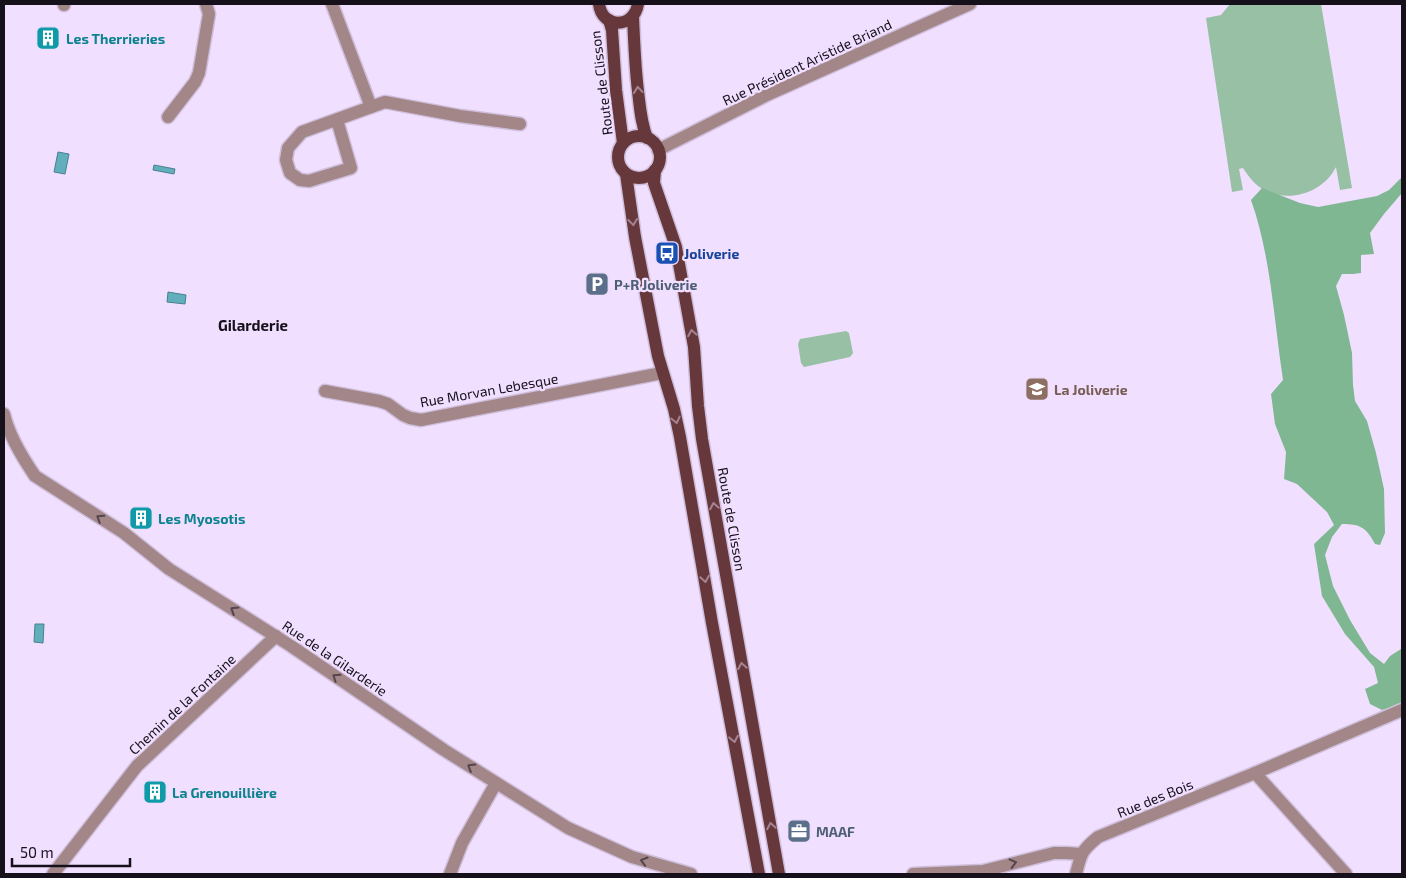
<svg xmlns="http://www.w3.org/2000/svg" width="1406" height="878" font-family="'Exo 2',sans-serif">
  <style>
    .green { fill: #97c0a4 }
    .forest { fill: #7fb792 }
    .water { fill: #61afbd; stroke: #4a7f8c }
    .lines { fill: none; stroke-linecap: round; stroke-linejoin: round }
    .minor-casing { stroke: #cebedb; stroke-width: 15 }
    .major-casing { stroke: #cebedb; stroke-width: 15 }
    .minor { stroke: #a38687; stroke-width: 12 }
    .major { stroke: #67383b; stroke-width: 12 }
    .oneway { stroke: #a58393 }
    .oneway2 { stroke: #55454c }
    .labels { text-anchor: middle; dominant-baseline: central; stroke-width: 4.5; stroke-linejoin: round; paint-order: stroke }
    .culture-label { font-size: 14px; font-weight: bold; fill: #0d838f; stroke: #f1dfff; text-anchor: start }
    .street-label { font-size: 14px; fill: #16101b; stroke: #f1dfff }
    .transit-label { font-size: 14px; font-weight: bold; fill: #164399; stroke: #f1dfff; text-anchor: start }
    .service-label { font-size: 14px; font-weight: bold; fill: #4e5e75; stroke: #f1dfff; text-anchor: start }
    .education-label { font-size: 14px; font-weight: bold; fill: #785e54; stroke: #f1dfff; text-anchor: start }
    .neighbourhood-label { font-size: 15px; font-weight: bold; fill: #16101b; stroke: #f1dfff }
  </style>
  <rect width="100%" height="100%" fill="#f1dfff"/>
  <g class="green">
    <path d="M 1230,4 L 1321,4 L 1352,188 L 1340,190 L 1336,167 C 1322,195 1283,205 1258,186 C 1252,181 1247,174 1243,168 L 1239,169 L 1243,190 L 1232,192 L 1206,18 L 1221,15 Z"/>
    <path d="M 846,331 L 849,333 L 853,353 L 850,357 L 804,367 L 801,363 L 798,344 L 800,339 Z"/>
  </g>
  <path class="forest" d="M 1402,177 L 1402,193 L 1384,214 L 1370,233 L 1374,254 L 1361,255 L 1361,273 L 1353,274 L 1342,274 L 1336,286 L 1344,315 L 1352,353 L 1353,385 L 1355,401 L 1367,421 L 1376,453 L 1384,489 L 1385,533 L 1380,545 L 1375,544 C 1366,527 1360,524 1342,524 L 1332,537 L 1325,555 L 1333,586 L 1350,620 L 1370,653 L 1384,664 L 1390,656 L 1401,649 L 1402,701 L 1400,705 L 1382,710 L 1370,704 L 1365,689 L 1378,683 L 1374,667 L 1345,634 L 1322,596 L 1314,544 L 1334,525 L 1327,512 L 1297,484 L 1284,479 L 1286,452 L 1275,424 L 1271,394 L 1283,380 C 1274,321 1271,256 1251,200 L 1262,188 L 1300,203 L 1318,207 L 1377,196 L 1389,190 Z"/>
  <g class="water">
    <path d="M 58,152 L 69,154 L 65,174 L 54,172 Z"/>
    <path d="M 154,165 L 175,169 L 174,174 L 153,170 Z"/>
    <path d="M 168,292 L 186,295 L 185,304 L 167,302 Z"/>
    <path d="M 35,624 L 44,624 L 43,643 L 34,642 Z"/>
  </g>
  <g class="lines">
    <g class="minor-casing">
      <g id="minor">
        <path d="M 332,4 L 371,107 L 302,132 L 288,148 L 286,160 L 290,173 L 300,180 L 309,181 L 351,168 L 337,120"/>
        <path d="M 64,5 L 64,4"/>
        <path d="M 371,107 L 385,102 L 460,116 L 520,124"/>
        <path d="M 168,117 L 195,82 L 199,73 L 209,14 L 206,4"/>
        <path d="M 658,150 L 767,95 L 970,4"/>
        <path d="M 325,391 L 379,401 L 388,404 L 403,415 L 410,418 L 421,420 L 662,373"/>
        <path d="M 4,414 C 9,436 22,457 35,476 L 124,533 L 169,569 L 291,646 L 444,750 L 568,828 L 632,857 L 691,874"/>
        <path d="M 1255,773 L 1346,874"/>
        <path d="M 53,874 L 137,766 L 276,636"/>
        <path d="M 450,874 L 462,843 L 496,783"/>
        <path d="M 913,874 L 983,871 L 1054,853 L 1066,853 L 1081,854"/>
        <path d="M 1076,874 C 1081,854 1081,851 1098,837 L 1255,773 L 1402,710"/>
      </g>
    </g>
    <g class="major-casing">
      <g id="major">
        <path d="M 599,4 C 602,29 634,29 638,4"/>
        <path d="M 633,16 C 634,41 635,66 638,91 C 640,108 641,123 647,138"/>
        <path d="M 609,20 L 612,30 L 616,90 L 623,143"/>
        <circle cx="639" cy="157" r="21"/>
        <path d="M 655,170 L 654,183 L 676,247 L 694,347 L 698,406 L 702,439 L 779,874"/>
        <path d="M 626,174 L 635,237 L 658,356 L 674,409 L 680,437 L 712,623 L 759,874"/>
      </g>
    </g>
    <use href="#minor" class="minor"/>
    <use href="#major" class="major"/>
  </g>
  <defs><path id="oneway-chevron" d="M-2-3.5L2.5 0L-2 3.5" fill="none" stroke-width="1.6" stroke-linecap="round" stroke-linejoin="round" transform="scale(1.25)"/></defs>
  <g class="oneway">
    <use href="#oneway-chevron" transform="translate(638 90) rotate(-96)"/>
    <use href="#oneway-chevron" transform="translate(633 222) rotate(83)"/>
    <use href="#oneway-chevron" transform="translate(692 333) rotate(-100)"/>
    <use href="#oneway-chevron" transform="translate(676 420) rotate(77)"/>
    <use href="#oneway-chevron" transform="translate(714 506) rotate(-100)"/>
    <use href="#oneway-chevron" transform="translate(705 579) rotate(80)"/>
    <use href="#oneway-chevron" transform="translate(742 666) rotate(-100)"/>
    <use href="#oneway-chevron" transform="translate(734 739) rotate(79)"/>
    <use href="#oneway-chevron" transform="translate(771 826) rotate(-100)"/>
  </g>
  <g class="oneway2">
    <use href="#oneway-chevron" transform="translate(100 518) rotate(-147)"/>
    <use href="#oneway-chevron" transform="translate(234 610) rotate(-148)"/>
    <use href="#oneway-chevron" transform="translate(336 677) rotate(-146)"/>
    <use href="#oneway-chevron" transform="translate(471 767) rotate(-148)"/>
    <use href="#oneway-chevron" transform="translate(644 861) rotate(-164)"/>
    <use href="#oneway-chevron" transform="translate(1013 863) rotate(-14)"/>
  </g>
  <defs>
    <g id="building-square" transform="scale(1.25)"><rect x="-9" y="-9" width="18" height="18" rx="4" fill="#0f9aa8" stroke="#f1dfff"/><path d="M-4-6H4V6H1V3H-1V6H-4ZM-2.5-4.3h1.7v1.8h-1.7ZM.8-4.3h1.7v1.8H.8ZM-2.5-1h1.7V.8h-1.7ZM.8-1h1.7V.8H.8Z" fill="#fff"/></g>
    <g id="bus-square" transform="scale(1.25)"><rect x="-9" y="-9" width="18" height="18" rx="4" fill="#1a4fb4" stroke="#f1dfff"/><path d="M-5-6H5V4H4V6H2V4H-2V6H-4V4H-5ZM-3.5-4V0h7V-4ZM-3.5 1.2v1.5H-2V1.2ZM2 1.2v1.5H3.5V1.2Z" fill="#fff"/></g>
    <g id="parking-square" transform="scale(1.25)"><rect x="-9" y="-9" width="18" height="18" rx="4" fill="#5c6f8a" stroke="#f1dfff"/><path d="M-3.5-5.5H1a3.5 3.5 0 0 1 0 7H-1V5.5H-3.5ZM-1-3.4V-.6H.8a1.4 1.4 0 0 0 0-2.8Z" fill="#fff"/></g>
    <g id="school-square" transform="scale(1.25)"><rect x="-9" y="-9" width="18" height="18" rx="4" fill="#8d6e63" stroke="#f1dfff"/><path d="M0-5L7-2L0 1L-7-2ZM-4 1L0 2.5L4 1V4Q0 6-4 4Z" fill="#fff"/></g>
    <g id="office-square" transform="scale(1.25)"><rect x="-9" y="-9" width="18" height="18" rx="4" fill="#5c6f8a" stroke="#f1dfff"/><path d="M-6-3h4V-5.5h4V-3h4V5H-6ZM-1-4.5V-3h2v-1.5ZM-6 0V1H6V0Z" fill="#fff"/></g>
  </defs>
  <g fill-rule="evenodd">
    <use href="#building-square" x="48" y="38"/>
    <use href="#bus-square" x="667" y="253"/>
    <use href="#parking-square" x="597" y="284"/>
    <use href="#school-square" x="1037" y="389"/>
    <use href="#building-square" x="141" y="518"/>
    <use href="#building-square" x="155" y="792"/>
    <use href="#office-square" x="799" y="831"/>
  </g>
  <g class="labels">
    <g class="culture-label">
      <text x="66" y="38">Les Therrieries</text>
      <text x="158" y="518">Les Myosotis</text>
      <text x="172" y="792">La Grenouillière</text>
    </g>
    <g class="street-label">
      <text transform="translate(807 62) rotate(-25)">Rue Président Aristide Briand</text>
      <text transform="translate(601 83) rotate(-97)">Route de Clisson</text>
      <text transform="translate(489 390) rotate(-10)">Rue Morvan Lebesque</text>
      <text transform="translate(732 519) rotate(80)">Route de Clisson</text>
      <text transform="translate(335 658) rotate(34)">Rue de la Gilarderie</text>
      <text transform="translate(182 704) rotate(-43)">Chemin de la Fontaine</text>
      <text transform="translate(1155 798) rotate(-22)">Rue des Bois</text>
    </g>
    <g class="transit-label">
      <text x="684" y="253">Joliverie</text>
    </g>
    <g class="service-label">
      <text x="614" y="284">P+R Joliverie</text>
      <text x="816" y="831">MAAF</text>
    </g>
    <g class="education-label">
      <text x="1054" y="389">La Joliverie</text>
    </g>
    <g class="neighbourhood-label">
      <text x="253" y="325">Gilarderie</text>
    </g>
  </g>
  <rect width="1406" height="878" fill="none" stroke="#16101b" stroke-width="10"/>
  <path d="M12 858v8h118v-8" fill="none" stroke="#16101b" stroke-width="2.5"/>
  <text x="20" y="858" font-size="15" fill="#16101b" stroke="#f1dfff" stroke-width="4" paint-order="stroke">50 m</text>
</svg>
